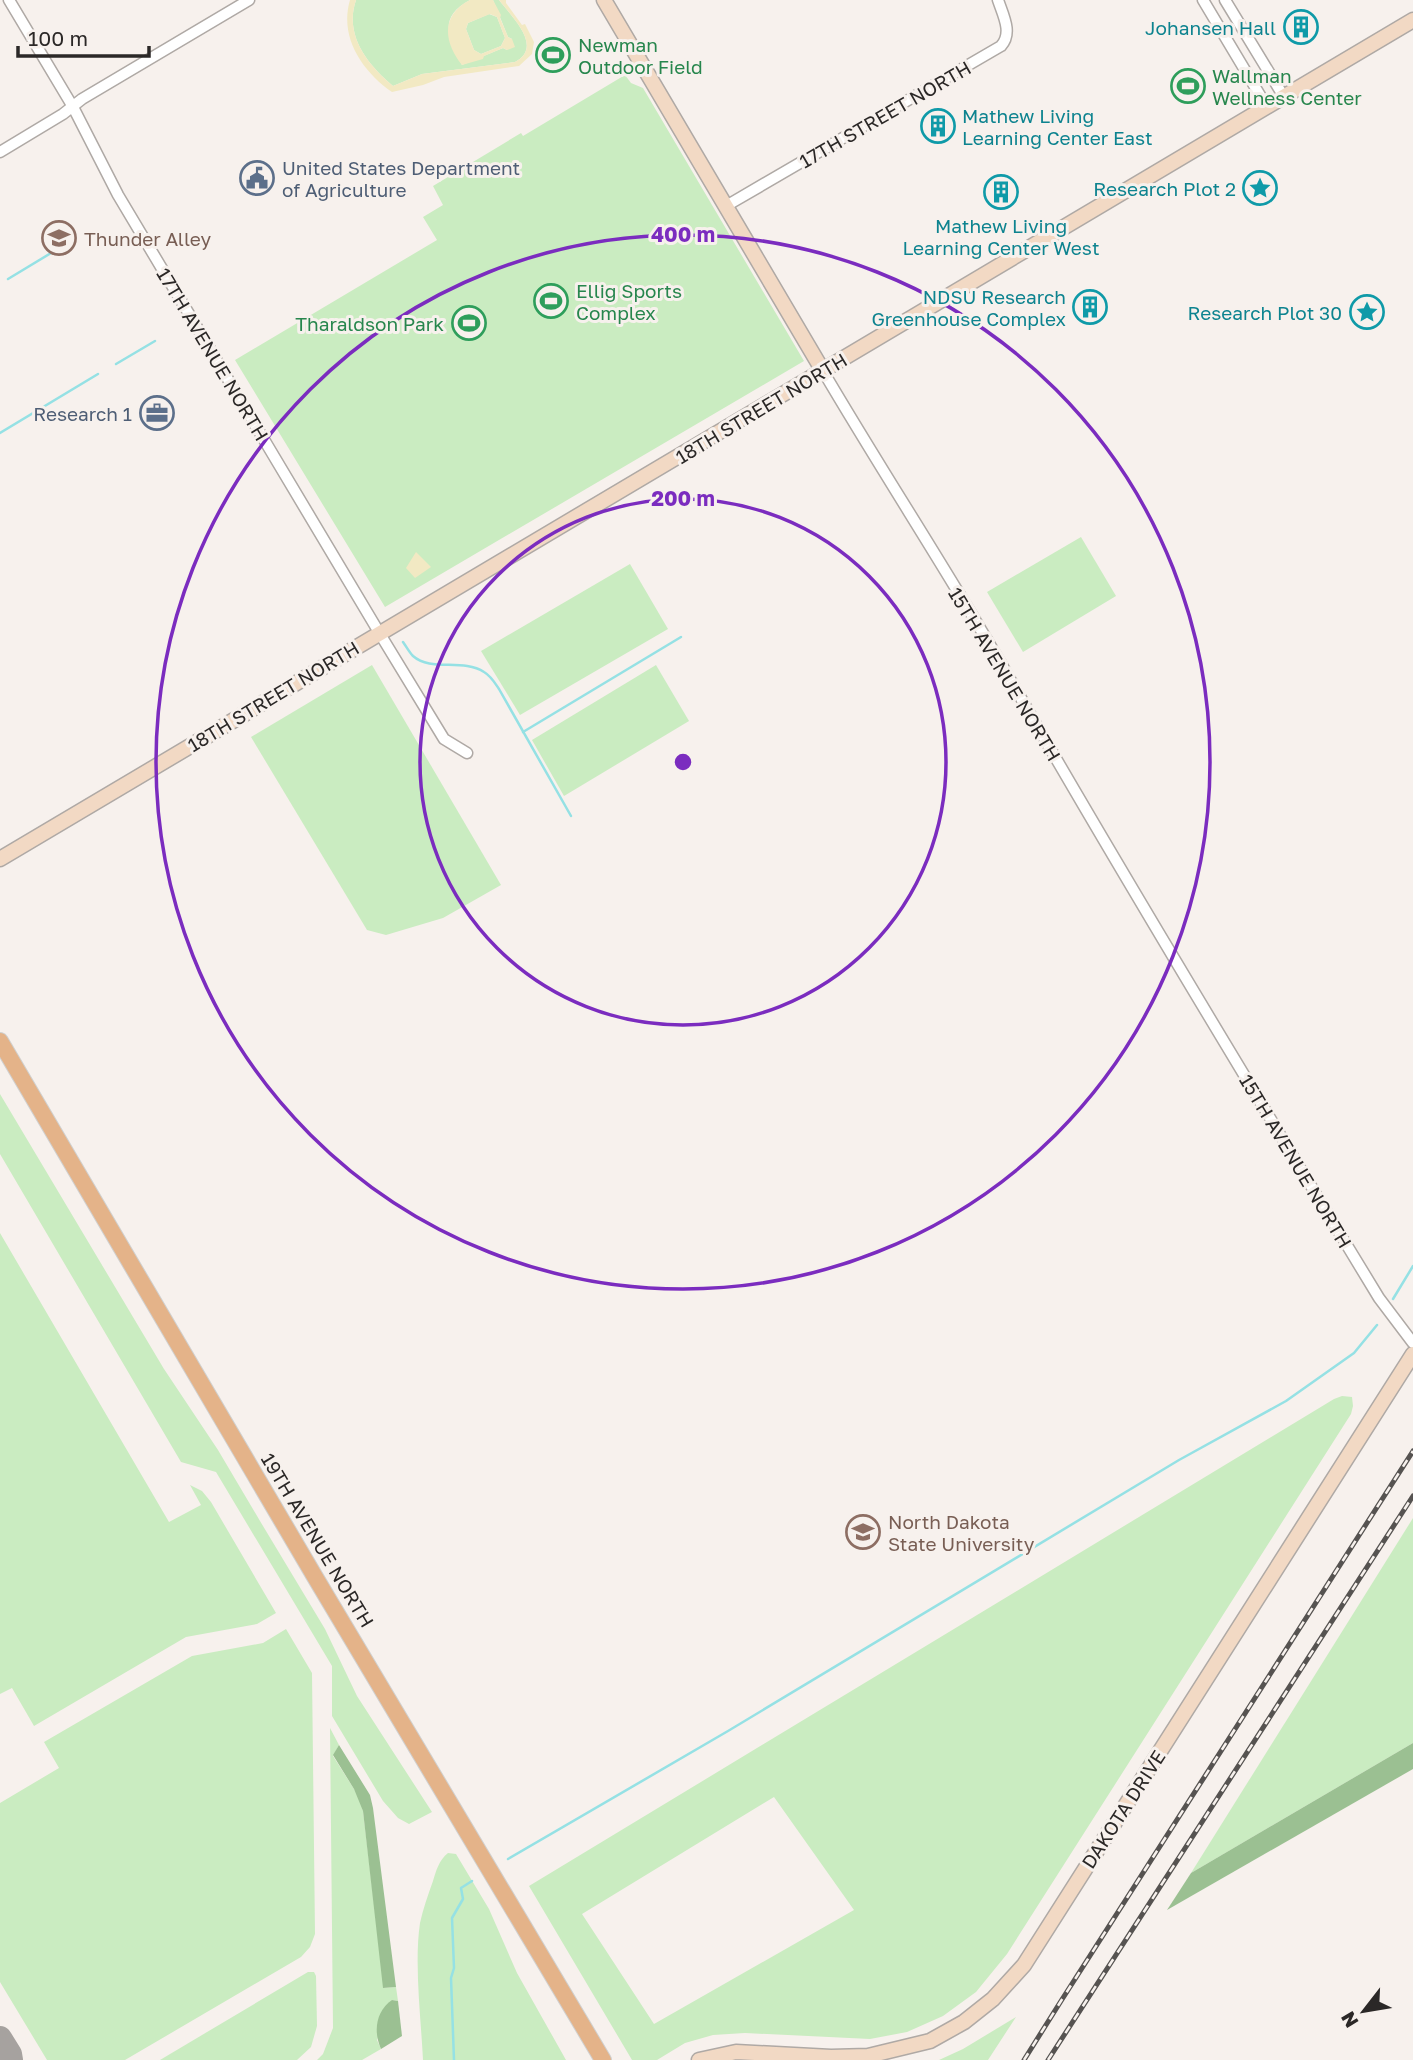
<svg xmlns="http://www.w3.org/2000/svg" width="1413" height="2060" font-family="'Golos Text',sans-serif">
  <style>
    .green { fill: #caecc1; fill-rule: evenodd }
    .forest { fill: #9bc092 }
    .sand { fill: #f2e9c3; fill-rule: evenodd }
    .lines { fill: none; stroke-linecap: round; stroke-linejoin: round }
    .stream { stroke: #95e1e4; stroke-width: 2.5 }
    .taxiway { stroke: #a6a29f; stroke-width: 24 }
    .street-casing { stroke: #afa9a5; stroke-width: 13 }
    .secondary-casing { stroke: #afa9a5; stroke-width: 17 }
    .primary-casing { stroke: #d0d0cf; stroke-width: 18 }
    .street { stroke: #fff; stroke-width: 10 }
    .secondary { stroke: #f2d9c4; stroke-width: 14 }
    .primary { stroke: #e4b389; stroke-width: 16 }
    .rail-casing { stroke: #565351; stroke-width: 5 }
    .rail { stroke: #f7f1ed; stroke-width: 2.5; stroke-dasharray: 8; stroke-linecap: butt }
    .ring { fill: none; stroke: #7b2cbf; stroke-width: 3.5 }
    .labels { text-anchor: middle; dominant-baseline: central; stroke-width: 6; stroke-linejoin: round; paint-order: stroke }
    .culture-label { font-size: 19px; fill: #0d838f; stroke: #f7f1ed; text-anchor: end }
    .leisure-label { font-size: 19px; fill: #27864d; stroke: #f7f1ed; text-anchor: start }
    .street-label { font-size: 19px; fill: #2b2827; stroke: #f7f1ed }
    .service-label { font-size: 19px; fill: #4e5e75; stroke: #f7f1ed; text-anchor: start }
    .education-label { font-size: 19px; fill: #785e54; stroke: #f7f1ed; text-anchor: start }
    .centre { fill: #7b2cbf; stroke: #f7f1ed; stroke-width: 3.5 }
    .ring-label { font-size: 21px; text-anchor: middle; font-weight: bold; fill: #7b2cbf; stroke: #f7f1ed; stroke-width: 6; stroke-linejoin: round; paint-order: stroke }
  </style>
  <rect width="100%" height="100%" fill="#f7f1ed"/>
  <g class="green">
    <path d="M 356,0 L 470,0 C 436,18 450,39 462,65 L 503,48 L 507,50 L 512,39 L 508,37 L 493,0 L 499,0 C 512,17 544,47 515,62 L 422,74 L 393,86 C 367,64 344,35 356,0 Z"/>
    <path d="M 489,14 L 497,17 L 505,38 L 501,46 L 481,54 L 474,50 L 466,29 L 468,23 Z"/>
    <path d="M 625,75 L 631,83 L 643,88 L 804,361 L 385,607 L 235,360 L 437,240 L 423,217 L 443,205 L 433,186 L 521,133 L 523,136 Z"/>
    <path d="M 1081,537 L 1116,596 L 1023,652 L 987,592 Z"/>
    <path d="M 630,564 L 668,629 L 520,715 L 481,651 Z"/>
    <path d="M 372,665 L 501,885 L 443,918 L 386,935 L 367,930 L 251,737 Z"/>
    <path d="M 656,665 L 689,721 L 564,796 L 532,740 Z"/>
    <path d="M 0,1094 L 164,1369 L 218,1450 L 260,1521 L 325,1629 L 357,1696 L 432,1812 L 409,1824 L 398,1818 L 383,1801 L 332,1716 L 332,1666 L 216,1472 L 181,1462 L 0,1154 Z"/>
    <path d="M 0,1233 L 169,1522 L 201,1505 L 190,1485 L 202,1491 L 211,1502 L 276,1613 L 257,1624 L 186,1637 L 34,1726 L 12,1688 L 0,1694 Z"/>
    <path d="M 1342,1396 L 1352,1397 L 1353,1406 L 1351,1414 L 1007,1954 L 976,1992 L 943,2016 L 907,2032 L 870,2039 L 745,2033 L 713,2035 L 685,2043 L 657,2060 L 632,2060 L 529,1886 L 1334,1399 ZM 774,1797 L 854,1910 L 654,2024 L 582,1914 Z"/>
    <path d="M 1413,1518 L 1413,1743 L 1191,1873 Z"/>
    <path d="M 286,1629 L 312,1673 L 315,1934 L 310,1947 L 301,1957 L 125,2060 L 47,2060 L 0,1982 L 0,1803 L 59,1768 L 44,1742 L 192,1656 L 263,1643 Z"/>
    <path d="M 330,1728 L 339,1745 L 333,1756 L 354,1789 L 361,1802 L 363,1811 L 384,1988 L 396,1987 L 398,2001 L 392,2000 L 377,2040 L 381,2049 L 362,2060 L 317,2060 L 323,2054 L 333,2028 Z"/>
    <path d="M 448,1853 L 456,1854 L 489,1909 L 517,1973 L 566,2060 L 423,2060 C 421,2019 414,1963 420,1923 C 423,1909 428,1895 433,1881 C 436,1871 439,1860 448,1853 Z"/>
    <path d="M 308,1972 L 314,1972 L 316,1976 L 317,2026 L 311,2047 L 297,2060 L 160,2060 Z"/>
    <path d="M 1016,2017 L 988,2060 L 939,2060 L 963,2049 Z"/>
  </g>
  <g class="forest">
    <path d="M 1413,1743 L 1413,1769 L 1167,1910 L 1191,1873 Z"/>
    <path d="M 339,1745 L 370,1795 L 373,1808 L 396,1987 L 383,1988 L 363,1811 L 354,1789 L 333,1755 Z"/>
    <path d="M 392,2000 L 398,2001 L 402,2036 L 381,2049 C 373,2031 376,2011 392,2000 Z"/>
  </g>
  <g class="sand">
    <path d="M 350,0 L 356,0 C 344,35 367,64 393,86 L 422,74 L 515,62 C 544,47 512,17 499,0 L 506,0 L 506,3 L 522,25 L 525,24 L 534,42 L 532,54 L 519,66 L 444,77 L 423,85 L 392,92 C 362,71 339,37 350,0 Z"/>
    <path d="M 470,0 L 493,0 L 501,15 L 500,18 L 508,37 L 512,39 L 515,47 L 507,50 L 503,48 L 484,56 L 483,59 L 462,65 C 444,43 440,15 470,0 ZM 490,14 L 497,17 L 505,38 L 501,46 L 481,54 L 474,50 L 466,29 L 468,23 Z"/>
    <path d="M 416,552 L 431,567 L 415,578 L 406,568 Z"/>
  </g>
  <g class="lines">
    <g class="stream">
      <path d="M 8,279 L 56,250"/>
      <path d="M 116,364 L 155,341"/>
      <path d="M 0,433 L 98,374"/>
      <path d="M 403,642 C 406,646 409,652 413,656 C 431,672 463,658 484,672 C 491,676 495,683 499,689 L 571,816"/>
      <path d="M 523,732 L 681,637"/>
      <path d="M 1393,1299 L 1413,1266"/>
      <path d="M 508,1859 L 728,1731 L 1179,1460 L 1286,1401 L 1354,1353 L 1377,1325"/>
      <path d="M 454,2060 L 451,1978 L 454,1968 L 452,1918 L 463,1899 L 461,1888 L 472,1881"/>
    </g>
    <path class="taxiway" d="M 0,2038 L 10,2054 L 11,2060"/>
    <g class="street-casing">
      <g id="street">
        <path d="M 9,0 L 73,107 L 118,195 L 380,634 L 444,739 L 467,753"/>
        <path d="M 1203,0 L 1267,107"/>
        <path d="M 1225,0 L 1284,97"/>
        <path d="M 0,152 L 63,114 L 82,99 L 249,0"/>
        <path d="M 726,206 L 1001,46 C 1013,33 1003,15 998,0"/>
        <path d="M 823,371 C 883,473 948,572 1007,674 C 1118,867 1233,1057 1348,1247 L 1379,1298 L 1413,1343"/>
      </g>
    </g>
    <g class="secondary-casing">
      <g id="secondary">
        <path d="M 604,0 L 823,371"/>
        <path d="M 0,859 L 1413,20"/>
        <path d="M 699,2060 L 736,2052 L 831,2057 L 868,2056 L 930,2041 L 964,2022 L 993,1999 L 1024,1965 L 1413,1354"/>
      </g>
    </g>
    <g class="primary-casing">
      <path id="primary" d="M 0,1041 L 315,1577 L 603,2060"/>
    </g>
    <use href="#street" class="street"/>
    <use href="#secondary" class="secondary"/>
    <use href="#primary" class="primary"/>
    <g class="rail-casing">
      <g id="rail">
        <path d="M 1024,2060 L 1061,2001 L 1413,1451"/>
        <path d="M 1048,2060 L 1413,1496"/>
      </g>
    </g>
    <use href="#rail" class="rail"/>
  </g>
  <g class="ring">
    <circle cx="683" cy="762" r="263"/>
    <circle cx="683" cy="762" r="527"/>
  </g>
  <defs>
    <g id="building-ring" transform="scale(1.75)"><circle r="9.5" fill="#f7f1ed" stroke="#0f9aa8" stroke-width="1.5"/><path d="M-4-6H4V6H1V3H-1V6H-4ZM-2.5-4.3h1.7v1.8h-1.7ZM.8-4.3h1.7v1.8H.8ZM-2.5-1h1.7V.8h-1.7ZM.8-1h1.7V.8H.8Z" fill="#0f9aa8"/></g>
    <g id="stadium-ring" transform="scale(1.75)"><circle r="9.5" fill="#f7f1ed" stroke="#2e9e5b" stroke-width="1.5"/><path d="M0-5a6.5 5 0 1 0 0 10a6.5 5 0 1 0 0-10ZM-3.5-1.8h7v3.6h-7Z" fill="#2e9e5b"/></g>
    <g id="civic-ring" transform="scale(1.75)"><circle r="9.5" fill="#f7f1ed" stroke="#5c6f8a" stroke-width="1.5"/><path d="M-.6-6.5H3V-4.5H.6V-3L4-1V1h2V6H-6V1h2V-1L-.6-3ZM-1.2 2.5V6h2.4V2.5Z" fill="#5c6f8a"/></g>
    <g id="sight-ring" transform="scale(1.75)"><circle r="9.5" fill="#f7f1ed" stroke="#0f9aa8" stroke-width="1.5"/><path d="M0-6L1.8-2.2L6-1.7L2.9 1.2L3.7 5.4L0 3.3L-3.7 5.4L-2.9 1.2L-6-1.7L-1.8-2.2Z" fill="#0f9aa8"/></g>
    <g id="university-ring" transform="scale(1.75)"><circle r="9.5" fill="#f7f1ed" stroke="#8d6e63" stroke-width="1.5"/><path d="M0-5L7-2L0 1L-7-2ZM-4 1L0 2.5L4 1V4Q0 6-4 4Z" fill="#8d6e63"/></g>
    <g id="office-ring" transform="scale(1.75)"><circle r="9.5" fill="#f7f1ed" stroke="#5c6f8a" stroke-width="1.5"/><path d="M-6-3h4V-5.5h4V-3h4V5H-6ZM-1-4.5V-3h2v-1.5ZM-6 0V1H6V0Z" fill="#5c6f8a"/></g>
  </defs>
  <g fill-rule="evenodd">
    <use href="#building-ring" x="1301" y="27"/>
    <use href="#stadium-ring" x="553" y="55"/>
    <use href="#stadium-ring" x="1188" y="86"/>
    <use href="#building-ring" x="938" y="126"/>
    <use href="#civic-ring" x="257" y="178"/>
    <use href="#sight-ring" x="1260" y="188"/>
    <use href="#building-ring" x="1001" y="192"/>
    <use href="#university-ring" x="59" y="238"/>
    <use href="#stadium-ring" x="551" y="301"/>
    <use href="#building-ring" x="1090" y="307"/>
    <use href="#sight-ring" x="1367" y="312"/>
    <use href="#stadium-ring" x="469" y="323"/>
    <use href="#office-ring" x="157" y="413"/>
    <use href="#university-ring" x="863" y="1532"/>
  </g>
  <g class="labels">
    <g class="culture-label">
      <text x="1276" y="27">Johansen Hall</text>
      <text x="962" y="115" text-anchor="start">Mathew Living<tspan x="962" dy="22">Learning Center East</tspan></text>
      <text x="1236" y="188">Research Plot 2</text>
      <text x="1001" y="225" text-anchor="middle">Mathew Living<tspan x="1001" dy="22">Learning Center West</tspan></text>
      <text x="1066" y="296">NDSU Research<tspan x="1066" dy="22">Greenhouse Complex</tspan></text>
      <text x="1342" y="312">Research Plot 30</text>
    </g>
    <g class="leisure-label">
      <text x="578" y="44">Newman<tspan x="578" dy="22">Outdoor Field</tspan></text>
      <text x="1212" y="75">Wallman<tspan x="1212" dy="22">Wellness Center</tspan></text>
      <text x="576" y="290">Ellig Sports<tspan x="576" dy="22">Complex</tspan></text>
      <text x="444" y="323" text-anchor="end">Tharaldson Park</text>
    </g>
    <g class="street-label">
      <text transform="translate(885 114) rotate(-30)">17TH STREET NORTH</text>
      <text transform="translate(213 354) rotate(59)">17TH AVENUE NORTH</text>
      <text transform="translate(761 408) rotate(-31)">18TH STREET NORTH</text>
      <text transform="translate(1005 674) rotate(59)">15TH AVENUE NORTH</text>
      <text transform="translate(273 696) rotate(-31)">18TH STREET NORTH</text>
      <text transform="translate(1296 1161) rotate(59)">15TH AVENUE NORTH</text>
      <text transform="translate(318 1540) rotate(59)">19TH AVENUE NORTH</text>
      <text transform="translate(1123 1809) rotate(-57)">DAKOTA DRIVE</text>
    </g>
    <g class="service-label">
      <text x="282" y="167">United States Department<tspan x="282" dy="22">of Agriculture</tspan></text>
      <text x="132" y="413" text-anchor="end">Research 1</text>
    </g>
    <g class="education-label">
      <text x="84" y="238">Thunder Alley</text>
      <text x="888" y="1521">North Dakota<tspan x="888" dy="22">State University</tspan></text>
    </g>
  </g>
  <circle cx="683" cy="762" r="10" class="centre"/>
  <g class="ring-label">
    <text x="683" y="242">400 m</text>
    <text x="683" y="506">200 m</text>
  </g>
  <g transform="translate(1364 2011) rotate(239)" stroke="#f7f1ed" stroke-width="5" paint-order="stroke">
  <path d="M0-5L12 26L0 18L-12 26Z" fill="#2b2827"/>
  <text y="-10" font-size="19" font-weight="bold" text-anchor="middle" fill="#2b2827">N</text>
  </g>
  <path d="M18 46v10h131v-10" fill="none" stroke="#2b2827" stroke-width="3.5"/>
  <text x="28" y="46" font-size="21" fill="#2b2827" stroke="#f7f1ed" stroke-width="5" paint-order="stroke">100 m</text>
</svg>
